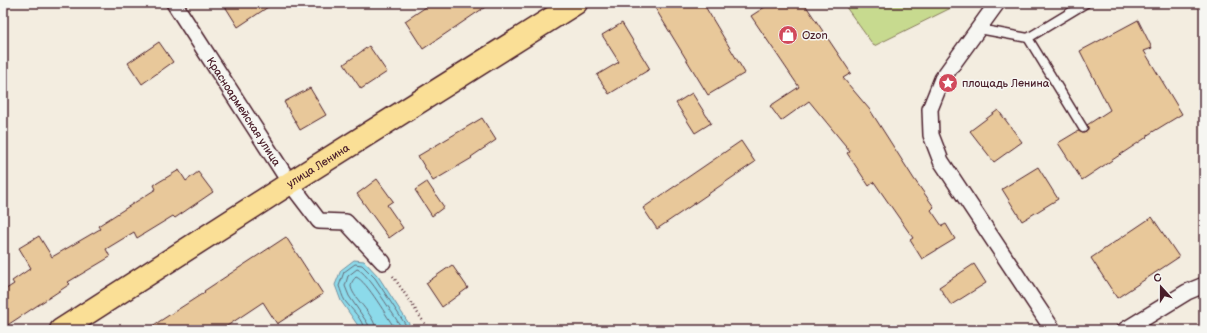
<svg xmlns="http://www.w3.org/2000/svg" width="1207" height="333" font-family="'Balsamiq Sans',sans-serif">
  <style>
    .green { fill: #c7da8f; stroke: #887c5d }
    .water { fill: #8cdaea; stroke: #728f9e }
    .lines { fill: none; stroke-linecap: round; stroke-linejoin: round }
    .shore { stroke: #646a77; stroke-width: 1 }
    .building { fill: #e8c89a; stroke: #4a1f2b }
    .lane-casing { stroke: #4a1f2b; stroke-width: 11 }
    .street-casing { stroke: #4a1f2b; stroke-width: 18 }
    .primary-casing { stroke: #4a1f2b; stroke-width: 25 }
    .path { stroke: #4a1f2b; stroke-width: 2.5; stroke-dasharray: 1 3; stroke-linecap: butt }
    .lane { stroke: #f6f6f2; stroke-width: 8 }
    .street { stroke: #f6f6f2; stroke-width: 15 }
    .primary { stroke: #fadf96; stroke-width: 22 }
    .labels { text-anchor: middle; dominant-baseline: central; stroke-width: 3; stroke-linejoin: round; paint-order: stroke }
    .poi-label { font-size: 11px; fill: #4a1f2b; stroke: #f6f6f2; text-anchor: start }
    .street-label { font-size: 11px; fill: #4a1f2b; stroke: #f6f6f2 }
  </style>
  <rect width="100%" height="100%" fill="#f3ede0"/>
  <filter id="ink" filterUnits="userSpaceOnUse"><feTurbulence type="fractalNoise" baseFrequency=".025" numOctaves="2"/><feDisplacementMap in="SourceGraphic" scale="8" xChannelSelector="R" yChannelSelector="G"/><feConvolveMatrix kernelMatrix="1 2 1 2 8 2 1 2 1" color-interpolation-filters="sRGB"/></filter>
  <g filter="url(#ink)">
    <path class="green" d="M 843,3 L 961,3 L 874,46 Z"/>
    <path class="water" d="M 354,260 L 364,261 L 378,276 L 413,330 L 361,330 L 341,301 L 335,285 L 341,270 Z"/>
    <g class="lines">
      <g class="shore">
        <path d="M 364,330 C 363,319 351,309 345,301 C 342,296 341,291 339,286 L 344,272 L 355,264 L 362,265 L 375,278 L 409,330"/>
        <path d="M 370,330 L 368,324 L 349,296 L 345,286 L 348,276 L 357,269 C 367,271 396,319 403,330"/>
        <path d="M 376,330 C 375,314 350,296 351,285 C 352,281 354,279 356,277 C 367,281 388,319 396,330"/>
      </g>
    </g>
    <g class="building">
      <path d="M 223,3 L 274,3 L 238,27 Z"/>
      <path d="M 432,3 L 491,3 L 423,49 L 405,21 Z"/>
      <path d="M 652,3 L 703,3 L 745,73 L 708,95 Z"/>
      <path d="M 771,3 L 804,3 L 851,73 L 843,78 L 870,110 L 914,179 L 934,207 L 931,210 L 942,226 L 946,224 L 955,239 L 922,259 L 910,240 L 913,238 L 874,182 L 869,186 L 847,153 L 850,151 L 809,101 L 781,121 L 770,106 L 799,87 L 751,16 Z"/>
      <path d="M 1138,20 L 1152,48 L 1144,51 L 1182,114 L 1146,136 L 1147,137 L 1082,180 L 1058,143 L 1078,131 L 1083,133 L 1086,132 L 1088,128 L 1087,125 L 1110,110 L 1080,51 Z"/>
      <path d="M 622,23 L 650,69 L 609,94 L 597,75 L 619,62 L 602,35 Z"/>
      <path d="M 159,42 L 173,62 L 142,84 L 128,63 Z"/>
      <path d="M 369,46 L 387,72 L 361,89 L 344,64 Z"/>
      <path d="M 310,88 L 326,115 L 300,130 L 284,102 Z"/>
      <path d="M 692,93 L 711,123 L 695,133 L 676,103 Z"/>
      <path d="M 998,110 L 1022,142 L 994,162 L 970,131 Z"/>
      <path d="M 482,118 L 496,140 L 471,157 L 472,158 L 433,181 L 418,156 Z"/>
      <path d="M 741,141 L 755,162 L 657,229 L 643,208 Z"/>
      <path d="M 1038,167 L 1058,199 L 1022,221 L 1002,189 Z"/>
      <path d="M 179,170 L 186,181 L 198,172 L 213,192 L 175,218 L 173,216 L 137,238 L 134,232 L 106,249 L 110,257 L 68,282 L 70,284 L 3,328 L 3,291 L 14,284 L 12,281 L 31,268 L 19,248 L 39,236 L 52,257 L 100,229 L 98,226 L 156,189 L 154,185 Z"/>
      <path d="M 377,179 L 393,201 L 387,205 L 403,228 L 389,238 L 357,194 Z"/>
      <path d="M 427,182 L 444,207 L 432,216 L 415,190 Z"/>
      <path d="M 1152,217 L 1179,257 L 1117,298 L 1091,258 Z"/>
      <path d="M 286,237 L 323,294 L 277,324 L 263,302 L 221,330 L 146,330 L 205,292 L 204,291 Z"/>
      <path d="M 974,264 L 986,283 L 951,305 L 939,287 Z"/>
      <path d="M 452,265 L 468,288 L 442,307 L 426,283 Z"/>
    </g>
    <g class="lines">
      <g class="lane-casing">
        <g id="lane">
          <path d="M 979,29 L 1028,38 L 1083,128"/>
          <path d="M 1028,38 L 1086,3"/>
        </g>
      </g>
      <g class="street-casing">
        <g id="street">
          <path id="s1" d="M 174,3 L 290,183 L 319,221 L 346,222 L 383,262"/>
          <path d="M 997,3 L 942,79 L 930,109 L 931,135 L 941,161 L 1053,330"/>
          <path d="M 1125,330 L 1187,292 L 1204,285"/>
        </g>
      </g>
      <g class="primary-casing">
        <g id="primary">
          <path id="s2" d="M 61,330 L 290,183 L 576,3"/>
        </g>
      </g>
      <path class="path" d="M 393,276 L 429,330"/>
      <use href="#lane" class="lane"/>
      <use href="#street" class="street"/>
      <use href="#primary" class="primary"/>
    </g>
  </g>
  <defs>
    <g id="shop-disc" transform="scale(1)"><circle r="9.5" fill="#d1495b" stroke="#f6f6f2"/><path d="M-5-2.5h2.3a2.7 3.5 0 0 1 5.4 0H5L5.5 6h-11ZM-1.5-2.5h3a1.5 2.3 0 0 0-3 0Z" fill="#fff"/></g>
    <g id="sight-disc" transform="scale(1)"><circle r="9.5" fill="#d1495b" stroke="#f6f6f2"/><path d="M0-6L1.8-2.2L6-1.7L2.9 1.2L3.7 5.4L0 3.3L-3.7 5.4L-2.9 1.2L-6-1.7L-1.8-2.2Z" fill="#fff"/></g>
  </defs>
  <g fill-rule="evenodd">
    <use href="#shop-disc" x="788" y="35"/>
    <use href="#sight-disc" x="948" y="83"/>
  </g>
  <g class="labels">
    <g class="poi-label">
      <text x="802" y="35">Ozon</text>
      <text x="962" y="83">площадь Ленина</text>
    </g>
    <g class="street-label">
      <text stroke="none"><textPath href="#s1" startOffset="129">Красноармейская улица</textPath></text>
      <text stroke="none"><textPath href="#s2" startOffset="305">улица Ленина</textPath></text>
    </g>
  </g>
  <rect width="1207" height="333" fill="none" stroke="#f6f6f2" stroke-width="16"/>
  <rect x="8" y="8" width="1191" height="317" fill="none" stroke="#4a1f2b" stroke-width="1.5" filter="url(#ink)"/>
  <g transform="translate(1161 287) rotate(339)" stroke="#f6f6f2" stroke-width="3" paint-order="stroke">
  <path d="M0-3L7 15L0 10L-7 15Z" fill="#4a1f2b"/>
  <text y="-6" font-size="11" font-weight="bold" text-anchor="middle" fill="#4a1f2b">С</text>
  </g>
</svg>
